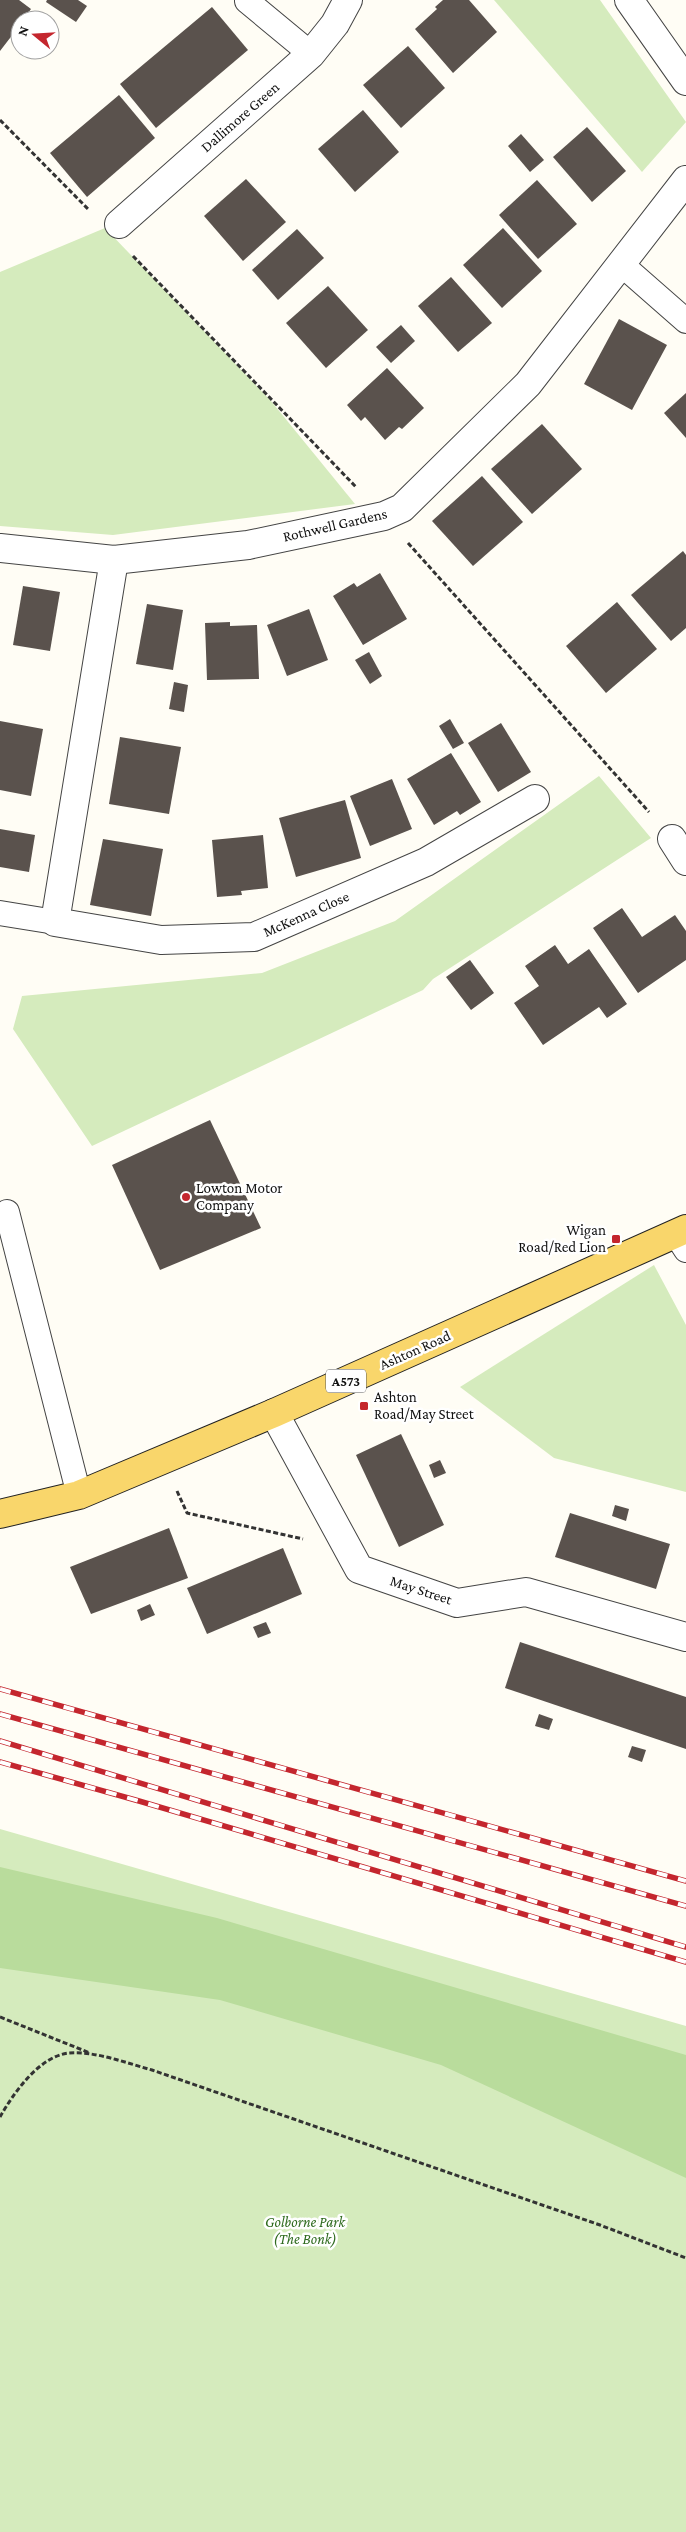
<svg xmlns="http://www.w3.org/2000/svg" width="686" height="2532" font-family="'Crimson Pro',serif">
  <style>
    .green { fill: #d5ebbd }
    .forest { fill: #b9dc9c }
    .building { fill: #5a524d }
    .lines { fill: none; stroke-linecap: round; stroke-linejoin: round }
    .lane-casing { stroke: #444; stroke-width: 26 }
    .street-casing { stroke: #444; stroke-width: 30 }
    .primary-casing { stroke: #222; stroke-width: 30 }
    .path { stroke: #333; stroke-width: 3; stroke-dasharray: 5 2.5; stroke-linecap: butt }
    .lane { stroke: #fff; stroke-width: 24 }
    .street { stroke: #fff; stroke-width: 28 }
    .primary { stroke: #f9d66b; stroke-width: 28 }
    .rail-casing { stroke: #c4262e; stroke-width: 5.5 }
    .rail { stroke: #fff; stroke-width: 4; stroke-dasharray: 11; stroke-linecap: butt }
    .poi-dot { fill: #c4262e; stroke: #fff; stroke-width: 2 }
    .labels { text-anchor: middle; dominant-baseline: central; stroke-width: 5; stroke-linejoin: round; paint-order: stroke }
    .shield { fill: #fff; stroke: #585858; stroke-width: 1 }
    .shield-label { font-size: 14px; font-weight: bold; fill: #111 }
    .street-label { font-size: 15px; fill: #111; stroke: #fff }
    .poi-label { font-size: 15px; fill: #111; stroke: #fff; text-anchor: start }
    .park-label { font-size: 15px; font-style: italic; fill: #2f6b1f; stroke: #fff }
  </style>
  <rect width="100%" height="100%" fill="#fffdf5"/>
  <g class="green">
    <path d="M 494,0 L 600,0 L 686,122 L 642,172 Z"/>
    <path d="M 105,228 L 271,401 L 355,504 L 113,535 L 0,526 L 0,272 Z"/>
    <path d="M 599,776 L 651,838 L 433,979 L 423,990 L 92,1146 L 13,1029 L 22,996 L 262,973 L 395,921 Z"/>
    <path d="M 654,1265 L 686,1325 L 686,1492 L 554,1458 L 460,1387 Z"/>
    <path d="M 0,1829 L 686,2026 L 686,2532 L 0,2532 Z"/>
  </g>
  <path class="forest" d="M 0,1867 L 217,1918 L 686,2055 L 686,2178 L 441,2065 L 220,2000 L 0,1968 Z"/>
  <g class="building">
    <path d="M 0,0 L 19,0 L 31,9 L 23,20 L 20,20 L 20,25 L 0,51 Z"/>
    <path d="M 47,0 L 78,0 L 87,6 L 76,22 L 46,2 Z"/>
    <path d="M 443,0 L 469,0 L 497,32 L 453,73 L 415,29 L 437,9 L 435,7 Z"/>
    <path d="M 212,7 L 248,50 L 156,128 L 120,84 Z"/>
    <path d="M 408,46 L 445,88 L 401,128 L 363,85 Z"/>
    <path d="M 119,95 L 155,138 L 87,197 L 50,153 Z"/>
    <path d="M 363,110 L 399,152 L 355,192 L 318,149 Z"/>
    <path d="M 587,127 L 626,171 L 592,202 L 553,157 Z"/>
    <path d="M 521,134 L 544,160 L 530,172 L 508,146 Z"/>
    <path d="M 246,179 L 286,222 L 243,261 L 204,216 Z"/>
    <path d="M 537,180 L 577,224 L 538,259 L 499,215 Z"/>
    <path d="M 503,228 L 542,271 L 502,308 L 463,265 Z"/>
    <path d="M 297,229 L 324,258 L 278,300 L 252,270 Z"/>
    <path d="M 451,277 L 492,323 L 458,352 L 418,306 Z"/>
    <path d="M 328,286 L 368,330 L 326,368 L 286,323 Z"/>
    <path d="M 619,319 L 667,345 L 632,410 L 584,384 Z"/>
    <path d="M 401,325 L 415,341 L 391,363 L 376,347 Z"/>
    <path d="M 387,368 L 424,408 L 402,429 L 399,427 L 385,440 L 365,417 L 361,421 L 347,405 Z"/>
    <path d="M 686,393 L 686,438 L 664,413 Z"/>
    <path d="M 542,424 L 582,469 L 532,514 L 491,469 Z"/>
    <path d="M 482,476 L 523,522 L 473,566 L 432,521 Z"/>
    <path d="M 683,551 L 686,555 L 686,628 L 671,641 L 631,595 Z"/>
    <path d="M 380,573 L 407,619 L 363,645 L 333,596 L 354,583 L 357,587 Z"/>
    <path d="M 23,586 L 60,592 L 50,651 L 13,645 Z"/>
    <path d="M 617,602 L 657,649 L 606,693 L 566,646 Z"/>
    <path d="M 147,604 L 183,610 L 173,670 L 136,664 Z"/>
    <path d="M 309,609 L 328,660 L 287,676 L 267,625 Z"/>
    <path d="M 230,622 L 230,626 L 257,625 L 259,679 L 207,680 L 205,623 Z"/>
    <path d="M 369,652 L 382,676 L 370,684 L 355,660 Z"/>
    <path d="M 174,682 L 188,685 L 184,712 L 169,709 Z"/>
    <path d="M 450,719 L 464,743 L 453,749 L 439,726 Z"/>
    <path d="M 0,721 L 43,729 L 31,796 L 0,790 Z"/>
    <path d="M 501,723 L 531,772 L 498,792 L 468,743 Z"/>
    <path d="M 120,737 L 181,747 L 169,814 L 109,804 Z"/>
    <path d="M 451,753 L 481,802 L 460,815 L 457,811 L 434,825 L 407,779 Z"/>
    <path d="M 392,779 L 412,829 L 370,846 L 350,796 Z"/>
    <path d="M 345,800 L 361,858 L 296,877 L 279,818 Z"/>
    <path d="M 0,829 L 35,835 L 29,872 L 0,867 Z"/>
    <path d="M 263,835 L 268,888 L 241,891 L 242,895 L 217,897 L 212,840 Z"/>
    <path d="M 103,839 L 163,849 L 151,916 L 90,905 Z"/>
    <path d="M 622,908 L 642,937 L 675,915 L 686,931 L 686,960 L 638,993 L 593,928 Z"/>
    <path d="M 555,945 L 568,964 L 589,949 L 627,1004 L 607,1018 L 599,1007 L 543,1045 L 514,1003 L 539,986 L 525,966 Z"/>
    <path d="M 470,960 L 494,993 L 471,1010 L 446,977 Z"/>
    <path d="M 210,1120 L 261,1228 L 160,1270 L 112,1165 Z"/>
    <path d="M 401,1434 L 444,1525 L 399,1547 L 356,1455 Z"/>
    <path d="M 440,1460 L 446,1473 L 434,1478 L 429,1465 Z"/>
    <path d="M 615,1505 L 629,1509 L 626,1521 L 612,1516 Z"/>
    <path d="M 570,1513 L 670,1544 L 656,1589 L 555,1557 Z"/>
    <path d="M 169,1528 L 188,1578 L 91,1614 L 70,1567 Z"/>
    <path d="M 283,1548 L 302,1594 L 207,1634 L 187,1588 Z"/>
    <path d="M 150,1604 L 155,1615 L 141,1621 L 137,1610 Z"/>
    <path d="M 266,1622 L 271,1633 L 258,1638 L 253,1627 Z"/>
    <path d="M 520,1642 L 686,1697 L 686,1749 L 505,1688 Z"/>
    <path d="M 539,1714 L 553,1719 L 549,1730 L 535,1726 Z"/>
    <path d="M 632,1746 L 646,1750 L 642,1762 L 628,1757 Z"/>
  </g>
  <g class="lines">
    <g class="lane-casing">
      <g id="lane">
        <path d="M 247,1 L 311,54"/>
        <path d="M 621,264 L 686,321"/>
        <path d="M 0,913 L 55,922"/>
        <path d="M 7,1212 L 79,1495"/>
        <path d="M 675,1233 L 686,1250"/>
      </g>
    </g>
    <g class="street-casing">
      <g id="street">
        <path d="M 629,0 L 686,81"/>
        <path d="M 119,224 L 311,54 L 335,24 L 348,0"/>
        <path d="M 0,548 L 114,560 L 248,545 L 384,516 L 402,508 L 528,384 L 686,180"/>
        <path d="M 114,560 L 55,922 L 161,940 L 254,937 L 426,862 L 535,799"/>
        <path d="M 672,839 L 686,861"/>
        <path d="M 274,1413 L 359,1569 L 457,1603 L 526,1592 L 686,1637"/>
      </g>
    </g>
    <g class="primary-casing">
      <path id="primary" d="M 0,1514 L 79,1495 L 274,1413 L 686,1229"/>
    </g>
    <g class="path">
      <path d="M 0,120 L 89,210"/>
      <path d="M 133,256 L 356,487"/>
      <path d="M 408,543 L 649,812"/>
      <path d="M 177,1491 L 187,1513 L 303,1539"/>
      <path d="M 0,2017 L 90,2053"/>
      <path d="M 0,2117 C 13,2094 39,2056 69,2053 C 96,2051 126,2063 152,2070 L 600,2225 L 686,2258"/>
    </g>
    <use href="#lane" class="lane"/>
    <use href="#street" class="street"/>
    <use href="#primary" class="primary"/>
    <g class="rail-casing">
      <g id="rail">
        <path d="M 0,1689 L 686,1881"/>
        <path d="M 0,1714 L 686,1906"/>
        <path d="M 0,1741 L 686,1947"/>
        <path d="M 0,1762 L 139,1801 L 686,1962"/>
      </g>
    </g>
    <use href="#rail" class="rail"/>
  </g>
  <g class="poi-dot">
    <circle cx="186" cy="1197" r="5"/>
    <rect x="611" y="1234" width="10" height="10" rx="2.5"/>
    <rect x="359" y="1401" width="10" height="10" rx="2.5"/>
  </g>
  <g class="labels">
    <rect class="shield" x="326" y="1369.5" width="40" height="23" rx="4"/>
    <g class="shield-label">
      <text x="346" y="1381">A573</text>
    </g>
    <g class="street-label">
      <text transform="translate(240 117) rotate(-41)">Dallimore Green</text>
      <text transform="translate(335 525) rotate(-13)">Rothwell Gardens</text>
      <text transform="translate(306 914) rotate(-24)">McKenna Close</text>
      <text transform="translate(415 1350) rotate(-24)">Ashton Road</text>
      <text transform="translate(421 1590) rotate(18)">May Street</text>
    </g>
    <g class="poi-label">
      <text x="196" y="1188">Lowton Motor<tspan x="196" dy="17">Company</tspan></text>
      <text x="606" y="1230" text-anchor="end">Wigan<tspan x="606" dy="17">Road/Red Lion</tspan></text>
      <text x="374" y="1397">Ashton<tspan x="374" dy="17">Road/May Street</tspan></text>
    </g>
    <g class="park-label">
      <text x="305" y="2222">Golborne Park<tspan x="305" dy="17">(The Bonk)</tspan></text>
    </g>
  </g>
  <g transform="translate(35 35) rotate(288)"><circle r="24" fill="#ffffff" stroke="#a0a0a0"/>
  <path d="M0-4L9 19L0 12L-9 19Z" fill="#c4262e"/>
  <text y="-8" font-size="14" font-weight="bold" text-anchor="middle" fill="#111111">N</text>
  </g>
</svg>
